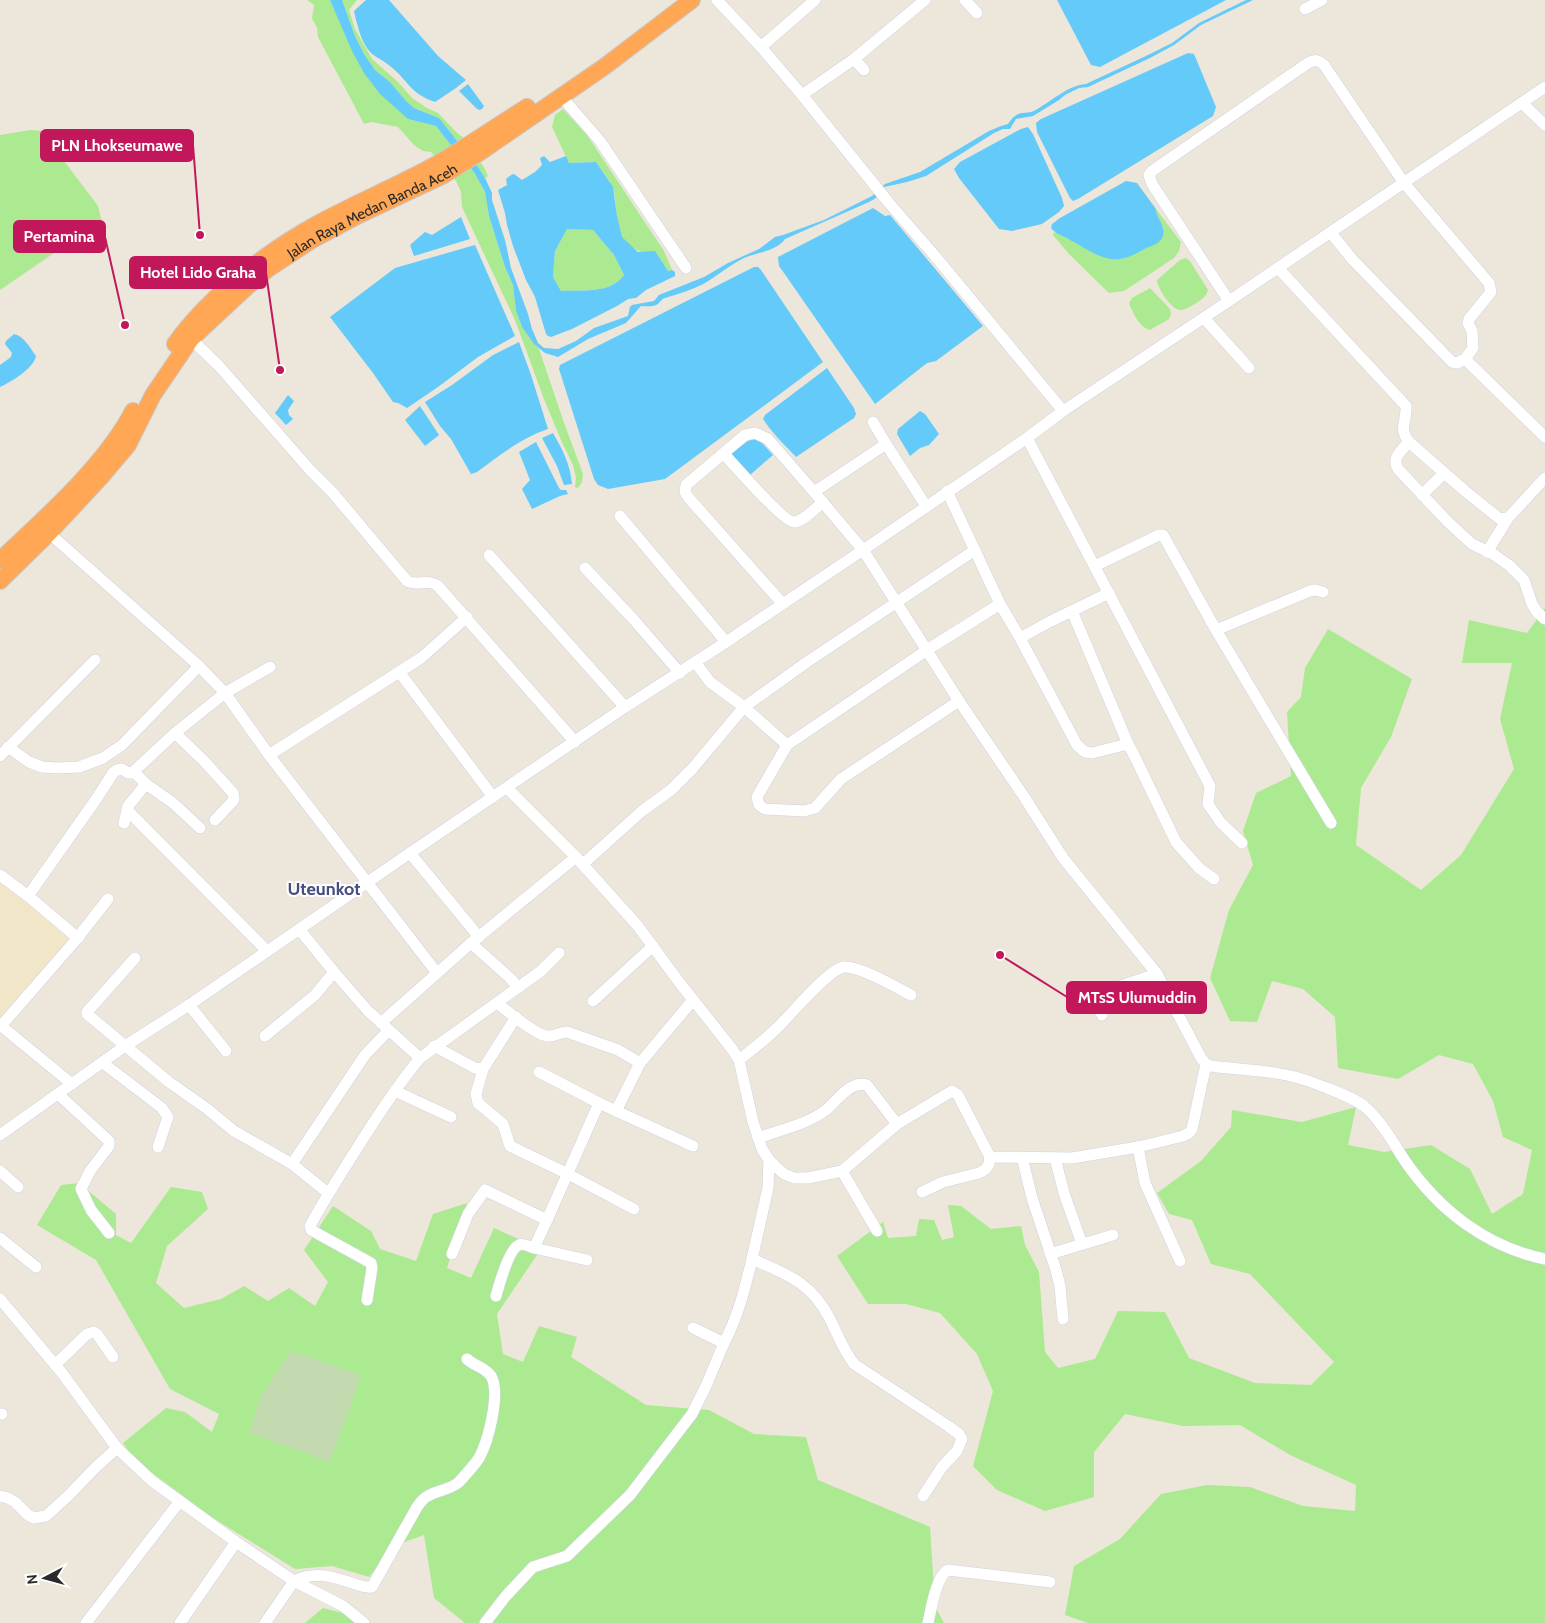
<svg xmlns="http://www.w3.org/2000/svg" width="1545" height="1623" font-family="Cabin,sans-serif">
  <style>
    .education { fill: #f1e6c8 }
    .green { fill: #abea91 }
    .cemetery { fill: #c2d9b0 }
    .water { fill: #63cafa; fill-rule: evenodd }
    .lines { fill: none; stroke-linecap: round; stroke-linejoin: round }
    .minor-casing { stroke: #cfd2e4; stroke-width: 12 }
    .highway-casing { stroke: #c8c8c8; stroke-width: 18 }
    .minor { stroke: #fff; stroke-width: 11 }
    .highway { stroke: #ffa754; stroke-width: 16 }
    .labels { text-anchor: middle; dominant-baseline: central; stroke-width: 4; stroke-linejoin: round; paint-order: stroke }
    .street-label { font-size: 15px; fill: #2a2a2a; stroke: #fff }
    .quarter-label { font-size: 18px; font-weight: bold; fill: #464d7f; stroke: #fff }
    .leader { fill: none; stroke: #c2185b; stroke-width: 2 }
    .callout-dot { fill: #c2185b; stroke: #fff; stroke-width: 2 }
    .callout { fill: #c2185b; stroke: #c2185b; stroke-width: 2 }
    .callout-label { font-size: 16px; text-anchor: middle; font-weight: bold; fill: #fff }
  </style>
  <rect width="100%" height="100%" fill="#ede6da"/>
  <path class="education" d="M 0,877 L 76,935 L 0,1022 Z"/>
  <g class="green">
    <path d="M 307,0 L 330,0 L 341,24 L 408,119 L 436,126 L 450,144 L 474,172 L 485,192 L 489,216 L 505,267 L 513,285 L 516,311 L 522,327 L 534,344 L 539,349 L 563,420 L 583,474 L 582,482 L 578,488 L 575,487 L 576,478 L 573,465 L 561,440 L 544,399 L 515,320 L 462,207 L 461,192 L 456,181 L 431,152 L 423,151 L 414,145 L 398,127 L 371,122 L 364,124 L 318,37 L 317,28 L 312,18 L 314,5 Z"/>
    <path d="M 342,0 L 357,0 L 349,10 L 355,29 L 372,59 L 398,82 L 412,98 L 427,108 L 438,113 L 456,132 L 465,139 L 485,169 L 488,176 L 485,178 L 478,167 L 439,118 L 414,108 L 406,101 L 390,82 L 375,70 L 364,54 L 355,36 Z"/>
    <path d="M 563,109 L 587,135 L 664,251 L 672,270 L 668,271 C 661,255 633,254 622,238 C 615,227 617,200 613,188 C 609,179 601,170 596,162 L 569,163 L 552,127 L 555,115 Z"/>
    <path d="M 30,130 L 44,131 L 52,140 L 67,165 L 98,206 L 102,222 L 95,228 L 73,240 L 0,290 L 0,135 Z"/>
    <path d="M 1156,209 L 1181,242 L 1179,251 L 1174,258 L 1124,291 L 1109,293 L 1069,254 L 1053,235 L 1054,232 L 1071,240 L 1164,229 L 1155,212 Z"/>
    <path d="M 567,229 L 593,230 L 614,255 L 624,275 C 611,294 581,290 561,291 L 553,277 L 555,251 Z"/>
    <path d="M 1186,258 L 1190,261 L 1208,290 C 1208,291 1205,297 1204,297 C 1201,301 1184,311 1180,310 C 1172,310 1157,288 1157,280 L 1180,260 Z"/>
    <path d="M 1150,288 L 1170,309 L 1171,314 L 1169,319 L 1150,330 C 1139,327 1133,313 1129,303 L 1132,298 Z"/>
    <path d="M 1545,608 L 1545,1623 L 1088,1623 L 1065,1615 L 1074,1566 L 1120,1539 L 1161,1494 L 1207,1485 L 1250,1487 L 1303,1506 L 1355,1511 L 1356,1485 L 1290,1455 L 1240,1425 L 1183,1426 L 1125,1414 L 1094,1452 L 1094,1497 L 1045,1511 L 997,1490 L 973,1466 L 993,1391 L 977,1354 L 940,1313 L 906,1304 L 868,1304 L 837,1256 L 883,1222 L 888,1238 L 916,1236 L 919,1219 L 934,1220 L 942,1240 L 954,1237 L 948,1205 L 961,1206 L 991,1229 L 1021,1226 L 1025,1245 L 1039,1272 L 1045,1352 L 1058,1368 L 1095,1359 L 1118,1311 L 1165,1312 L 1189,1358 L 1255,1383 L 1311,1385 L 1334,1362 L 1250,1274 L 1211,1264 L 1192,1220 L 1169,1214 L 1157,1193 L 1201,1161 L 1231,1127 L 1232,1110 L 1302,1122 L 1356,1107 L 1348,1145 L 1384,1152 L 1431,1145 L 1470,1169 L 1492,1214 L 1523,1194 L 1532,1150 L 1503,1137 L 1493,1101 L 1473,1064 L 1439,1055 L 1398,1079 L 1338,1068 L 1335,1017 L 1303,989 L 1272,981 L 1257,1022 L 1230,1021 L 1210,978 L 1229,910 L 1253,865 L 1243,831 L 1256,793 L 1291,776 L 1287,712 L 1301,697 L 1305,668 L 1328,629 L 1412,679 L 1391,737 L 1361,788 L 1356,845 L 1421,890 L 1461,855 L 1514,769 L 1500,719 L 1512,663 L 1462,663 L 1469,620 L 1527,633 Z"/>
    <path d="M 79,1183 L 116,1214 L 116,1235 L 131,1243 L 171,1187 L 202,1192 L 208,1209 L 167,1246 L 156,1283 L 184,1308 L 221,1299 L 244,1286 L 268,1301 L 289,1288 L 315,1306 L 328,1282 L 304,1250 L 333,1206 L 371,1231 L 380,1249 L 416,1261 L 433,1214 L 467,1203 L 447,1268 L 471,1278 L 494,1228 L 541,1249 L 497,1314 L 503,1354 L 523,1362 L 539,1326 L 577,1337 L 571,1357 L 646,1405 L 709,1410 L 754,1434 L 806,1437 L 818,1480 L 930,1527 L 935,1606 L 944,1623 L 465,1623 L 434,1598 L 424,1535 L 393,1546 L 369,1577 L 332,1566 L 295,1569 L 213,1518 L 133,1459 L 123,1443 L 166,1408 L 185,1412 L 212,1432 L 219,1414 L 170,1389 L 96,1260 L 37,1225 L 61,1185 Z"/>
    <path d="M 323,1608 L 343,1613 L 354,1623 L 305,1623 Z"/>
  </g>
  <path class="cemetery" d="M 291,1351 L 361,1375 L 330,1462 L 250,1433 L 261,1396 Z"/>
  <g class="water">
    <path d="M 330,0 L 342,0 L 355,36 L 364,54 L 375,70 L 390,82 L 406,101 L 414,108 L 439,118 L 478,167 L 485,178 L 492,193 L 492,200 L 505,240 L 511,268 L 528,314 L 532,329 L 538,343 L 544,348 L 558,349 L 576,341 L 594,328 L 628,316 L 630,307 L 632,305 L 654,301 L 659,295 L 704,277 L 728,263 L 759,249 L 775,237 L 783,235 L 824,220 L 872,196 L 885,184 L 920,172 L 989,131 L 1001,126 L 1008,124 C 1010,121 1012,118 1015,116 C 1022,111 1028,114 1034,111 C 1051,102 1066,86 1086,84 L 1148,55 L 1172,43 L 1199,23 L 1246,0 L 1253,0 L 1201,25 L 1174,45 L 1150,58 L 1088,87 L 1079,88 L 1065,95 L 1059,100 L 1033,116 L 1016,119 L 1010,129 L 1003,129 L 994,133 L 926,176 L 907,182 L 884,187 L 876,198 L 869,202 L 785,239 C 775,252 758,252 744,258 C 730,265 718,275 705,283 C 692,290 678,294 665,298 C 661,299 660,303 656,305 C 652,307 646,306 641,306 L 626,323 L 588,339 L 558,357 L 545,353 L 534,344 L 522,327 L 516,311 L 513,285 L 505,267 L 489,216 L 485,192 L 474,172 L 450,144 L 436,126 L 408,119 L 380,94 L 364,73 L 352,51 Z"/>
    <path d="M 366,0 L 389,0 L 438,56 L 466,80 L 456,88 L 435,102 C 409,93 409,81 390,66 C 384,61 377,58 371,53 C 361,43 357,24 354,11 Z"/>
    <path d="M 1057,0 L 1226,0 L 1100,67 L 1091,65 Z"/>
    <path d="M 1188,53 L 1194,54 L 1216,107 L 1213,116 L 1078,199 L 1073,201 L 1070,198 L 1037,132 L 1036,123 L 1041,119 Z"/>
    <path d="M 468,84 L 484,106 L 482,109 L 479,110 L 476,108 L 459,91 Z"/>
    <path d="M 1028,127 L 1033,134 L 1062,198 L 1064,206 L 1059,212 L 1042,224 L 1012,231 L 999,229 L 959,178 L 954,169 L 960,162 L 1021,129 Z"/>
    <path d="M 544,156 L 550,162 L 566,156 L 569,163 L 596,162 L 613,187 L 617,216 L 622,237 L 638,252 L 655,251 L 668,271 L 672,270 L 675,272 L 675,276 L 646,290 L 636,298 L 628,299 L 617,306 L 572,329 L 551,337 L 548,336 L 546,334 L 535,297 L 526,280 L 513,246 L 507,225 L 505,213 L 498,190 L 507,185 L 506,179 L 511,175 L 514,174 L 522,180 L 535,172 L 542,165 L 540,158 ZM 567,229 L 593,230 L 614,255 L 624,275 C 611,294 581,290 561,291 L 553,277 L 555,251 Z"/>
    <path d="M 1126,181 L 1137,183 L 1156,209 C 1155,218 1168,226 1162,238 C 1159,244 1152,246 1146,248 C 1139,252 1132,256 1125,258 C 1105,264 1086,248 1070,240 C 1064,236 1055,234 1051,228 L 1052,224 L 1060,218 Z"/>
    <path d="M 873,208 L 885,216 L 890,215 L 983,326 L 936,361 L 927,363 L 875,404 L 784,273 L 779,266 L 778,257 Z"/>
    <path d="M 461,217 L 470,239 L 414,256 L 410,245 L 425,232 L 432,235 Z"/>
    <path d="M 475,245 L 515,336 L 478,357 L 438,387 L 407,408 L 398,403 L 393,402 L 373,373 L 330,317 L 395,268 Z"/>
    <path d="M 754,267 L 758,267 L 761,270 L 823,362 L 665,479 L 608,489 L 598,485 L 594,479 L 559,369 L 560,365 Z"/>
    <path d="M 14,334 C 24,336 31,349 36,356 C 34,368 11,382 0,387 L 0,365 L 11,357 L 12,353 L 5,344 L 6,341 Z"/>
    <path d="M 519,342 L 531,375 L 548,429 C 521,438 499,456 477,472 L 471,474 L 451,439 L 440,426 L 425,402 L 452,385 L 493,355 Z"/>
    <path d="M 827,368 L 854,408 L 856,414 L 854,418 L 796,457 C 784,444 772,433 763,419 L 765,415 Z"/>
    <path d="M 288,395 L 294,401 L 288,410 L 289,415 L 293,419 L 286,425 L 275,413 Z"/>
    <path d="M 420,406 L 439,435 L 425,446 L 405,420 Z"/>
    <path d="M 920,411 L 925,414 L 939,434 L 929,445 L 920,448 L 910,456 L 897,434 L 898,429 Z"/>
    <path d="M 553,433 C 563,451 570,463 572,484 L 564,485 L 557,466 L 542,438 Z"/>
    <path d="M 754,439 L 762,443 L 773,455 L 750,475 L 730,454 L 748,441 Z"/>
    <path d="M 536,442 L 559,488 L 561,490 L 566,490 L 568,494 L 560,496 L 532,509 L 522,489 L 530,480 L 519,452 Z"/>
  </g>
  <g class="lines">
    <g class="minor-casing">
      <g id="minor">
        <path d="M 717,0 L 761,47 L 802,95 L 889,203 L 935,256 L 1063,411"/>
        <path d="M 965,0 L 977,13"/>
        <path d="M 1305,9 L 1322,0"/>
        <path d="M 761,47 L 815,0"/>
        <path d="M 854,59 L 925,0"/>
        <path d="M 802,95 L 854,59 L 864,70"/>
        <path d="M 561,96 L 600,141 L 686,268"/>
        <path d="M 1522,103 L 1545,125"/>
        <path d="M 1278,268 L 1406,406 C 1407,423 1398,427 1409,442 L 1465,491 L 1500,519 L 1508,518 L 1545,478"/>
        <path d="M 1229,301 L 1152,184 L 1149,175 L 1152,171 L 1308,63 C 1315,60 1318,59 1324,65 L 1404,183 L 1489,283 L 1491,292 L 1469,319 L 1468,323 L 1472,331 L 1473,348 L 1465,359 L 1457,363 L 1452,362 L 1352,259 L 1331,233"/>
        <path d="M 1204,318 L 1249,368"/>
        <path d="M 191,339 L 219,366 L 310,470 L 333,493 L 407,581 C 418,587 427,578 438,586 L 575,742"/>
        <path d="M 1465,359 L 1545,437"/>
        <path d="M 873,422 L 886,444"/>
        <path d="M 1027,438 L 1210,786 L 1208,804 L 1221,823 L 1242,843"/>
        <path d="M 1409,442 C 1402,450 1391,458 1398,469 L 1448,522 L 1472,544 L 1493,554 L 1510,566 L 1524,580 L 1532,604 L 1537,612 L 1545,619"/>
        <path d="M 724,454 C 734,465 784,522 794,522 C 802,522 817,507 823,502"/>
        <path d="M 947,491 L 1000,604 L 1020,638 L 1049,622 L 1109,593"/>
        <path d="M 1422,495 L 1444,473"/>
        <path d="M 926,506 L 886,444 L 814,492 L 863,550 L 959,701 L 1023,795 L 1063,858 L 1157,974 L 1201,1058 L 1206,1064 L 1211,1066 C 1241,1070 1273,1070 1302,1079 C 1310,1081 1318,1085 1327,1088 C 1340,1093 1353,1098 1364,1106 C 1380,1119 1394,1144 1405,1161 C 1439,1210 1486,1247 1545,1259"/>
        <path d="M 620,516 L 726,642"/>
        <path d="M 49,533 L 199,666 L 225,693 L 269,755 L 437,973"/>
        <path d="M 1487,552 L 1508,518"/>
        <path d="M 489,555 L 625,707"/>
        <path d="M 1095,566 L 1159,535 L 1163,535 L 1216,630 L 1331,823"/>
        <path d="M 585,568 L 634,620 L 680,673"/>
        <path d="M 782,603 L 688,497 L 685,492 L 686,485 L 745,435 L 755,433 L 768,439 L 814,492"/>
        <path d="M 1072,611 L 1128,744 L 1133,753 L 1176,842 L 1199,868 L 1214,879"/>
        <path d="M 1216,630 L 1310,591 L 1315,590 L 1323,592"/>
        <path d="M 1020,638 L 1077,745 L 1085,752 L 1092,753 L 1128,744"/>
        <path d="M 695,662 L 710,682 L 744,707 L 807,662 L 975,550"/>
        <path d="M 400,673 L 493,797"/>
        <path d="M 959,701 L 841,779 L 815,808 L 804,811 L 765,809 L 759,805 L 757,797 L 787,745 L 927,650 L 1000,604"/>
        <path d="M 175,733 L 205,762 L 233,793 L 234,799 L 233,801 L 215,820"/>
        <path d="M 8,747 L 29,762 L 42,767 L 57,768 L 79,767 L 103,758 L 122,745 L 199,666"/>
        <path d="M 269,755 L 421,658 L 467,617"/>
        <path d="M 0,756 L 95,660"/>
        <path d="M 134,772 L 146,784 L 173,803 L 200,828"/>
        <path d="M 507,788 L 576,857 L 637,925 L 679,982 L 732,1049 L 739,1060 L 753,1122 L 762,1149 L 769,1160 L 775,1166 L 784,1174 L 794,1178 L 808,1178 L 842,1171 L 897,1124 L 952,1091 L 958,1095 L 990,1157 L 1072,1158 L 1138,1147 L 1183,1136 L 1189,1133 L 1192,1129 L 1206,1064"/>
        <path d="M 127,810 L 267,951"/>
        <path d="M 124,823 L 128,806 L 146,784"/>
        <path d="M 410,853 L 479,937"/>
        <path d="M 583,864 L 642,811 L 671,790 L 692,769 L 744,707 L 787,745"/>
        <path d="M 0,875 L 28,896"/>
        <path d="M 299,929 L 334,972 L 368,1011 L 420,1058 L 541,971 L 559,953"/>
        <path d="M 79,937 L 73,934 L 28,896 L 97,798 L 113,773 L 117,770 L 122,769 L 128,773 L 132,773 L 175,733 L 225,693 L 270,667"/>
        <path d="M 471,943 L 511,979 L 518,988"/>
        <path d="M 135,958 L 87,1012 L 87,1014 L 169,1082 L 206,1108 L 234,1131 L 292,1164 L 328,1193"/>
        <path d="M 593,1001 L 653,946"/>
        <path d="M 497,1003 C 506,1010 537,1036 548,1036 C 554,1037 560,1032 567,1032 L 618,1050 L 640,1063"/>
        <path d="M 189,1005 L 226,1051"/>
        <path d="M 1102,1015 L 1093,995 L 1157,974"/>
        <path d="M 381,1023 L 471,943 L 576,857"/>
        <path d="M 0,1025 L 72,1084"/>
        <path d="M 1,1026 L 75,941 L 108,899"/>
        <path d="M 265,1036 L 315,995 L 334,972"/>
        <path d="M 434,1046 L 475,1068 L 483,1069 L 516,1017"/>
        <path d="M 739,1060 C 752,1050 765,1040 777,1028 C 790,1016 828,969 844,967 C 860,966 896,987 911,995"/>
        <path d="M 103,1063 L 162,1108 L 168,1117 L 158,1147"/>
        <path d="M 483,1069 L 476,1094 L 478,1103 L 503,1124 L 510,1146 L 568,1174 L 634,1209"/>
        <path d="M 539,1072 L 599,1103"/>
        <path d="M 395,1091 L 451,1117"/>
        <path d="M 58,1094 L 109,1141 L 109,1146 L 90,1171 L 81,1189 L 91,1210 L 109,1233"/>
        <path d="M 616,1111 L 693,1146"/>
        <path d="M 0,1135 L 125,1046 L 189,1005 L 410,853 L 625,707 L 726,642 L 863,550 L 1027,438 L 1063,411 L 1229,301 L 1545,87"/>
        <path d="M 758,1138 C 780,1130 808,1124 826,1110 C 838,1100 850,1080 867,1085 L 897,1124"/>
        <path d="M 1138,1147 L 1145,1183 L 1180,1261"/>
        <path d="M 1022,1157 L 1032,1198 L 1056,1270 L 1060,1286 L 1063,1319"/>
        <path d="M 1055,1158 L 1064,1193 L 1082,1244"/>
        <path d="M 769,1160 L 768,1188 L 752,1259 C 788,1275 811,1282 830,1319 C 838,1335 843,1350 854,1364 L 948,1426 L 959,1434 L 962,1439 L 957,1451 L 942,1467 L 923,1496"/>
        <path d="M 292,1164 L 365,1055 L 389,1030"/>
        <path d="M 0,1171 L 18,1187"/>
        <path d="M 842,1171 L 877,1231"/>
        <path d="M 922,1192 L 943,1182 L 979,1173 L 986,1169 L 989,1164 L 990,1157"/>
        <path d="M 0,1238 L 36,1267"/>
        <path d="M 534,1248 L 587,1260"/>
        <path d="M 452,1254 L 468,1214 L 485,1190 L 547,1220 L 599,1103 L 616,1111 L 640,1063 L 693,1000"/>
        <path d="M 1050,1254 L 1113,1235"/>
        <path d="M 496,1296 C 499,1285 509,1249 519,1245 C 523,1243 530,1247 534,1248 L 547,1220"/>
        <path d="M 0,1299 L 62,1373 L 117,1448 L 152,1481 L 236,1542 L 294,1581 L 343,1606 L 364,1623"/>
        <path d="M 367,1300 L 372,1268 L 371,1263 L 311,1230 L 310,1226 C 324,1200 340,1175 356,1150 C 376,1118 396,1087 420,1058"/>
        <path d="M 693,1328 L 724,1343 C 738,1317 745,1288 752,1259"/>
        <path d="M 55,1365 L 87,1334 L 94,1332 L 97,1334 L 113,1357"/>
        <path d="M 0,1414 L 2,1414"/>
        <path d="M 0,1496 L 8,1498 L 15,1502 L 28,1515 L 34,1518 L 46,1516 L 68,1496 L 95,1468 L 117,1448"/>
        <path d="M 86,1623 L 180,1501"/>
        <path d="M 180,1623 L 236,1542"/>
        <path d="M 265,1623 L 294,1581 C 314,1571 331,1576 352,1583 C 358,1585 365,1588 372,1587 L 417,1507 C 420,1503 423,1498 428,1496 C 438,1490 450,1490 459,1482 C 465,1475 474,1466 479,1458 C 488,1442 501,1393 491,1376 C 485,1367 474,1366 467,1359"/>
        <path d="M 485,1623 L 505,1597 L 533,1567 L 567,1556 L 630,1495 L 692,1414 L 706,1386 L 724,1343"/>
        <path d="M 928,1623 C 931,1610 936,1576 948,1570 L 1050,1582"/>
      </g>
    </g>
    <g class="highway-casing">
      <g id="highway">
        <path d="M 175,344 C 208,297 269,250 319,223 C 358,202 399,185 437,164 C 468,146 497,126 527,107"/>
        <path d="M 0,560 C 44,519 106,464 133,411"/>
        <path id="s1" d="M 0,581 L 49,533 L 101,477 L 128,445 L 153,395 L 191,339 L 248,286 L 268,269 L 312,240 L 359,215 L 444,175 L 479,153 L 604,67 L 692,0"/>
      </g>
    </g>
    <use href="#minor" class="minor"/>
    <use href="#highway" class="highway"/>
  </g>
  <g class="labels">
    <g class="street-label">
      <text stroke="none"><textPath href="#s1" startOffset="534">Jalan Raya Medan Banda Aceh</textPath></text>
    </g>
    <g class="quarter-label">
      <text x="324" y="889">Uteunkot</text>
    </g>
  </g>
  <path class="leader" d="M200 235L193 145M125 325L105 237M280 370L266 273M1000 955L1067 997"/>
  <g class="callout-dot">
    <circle cx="200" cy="235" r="5"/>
    <circle cx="125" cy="325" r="5"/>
    <circle cx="280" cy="370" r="5"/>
    <circle cx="1000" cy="955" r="5"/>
  </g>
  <g class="callout">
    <rect x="41" y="130" width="152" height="31" rx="5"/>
    <rect x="14" y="221" width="91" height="31" rx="5"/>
    <rect x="130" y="257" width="136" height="31" rx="5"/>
    <rect x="1067" y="982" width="139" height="31" rx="5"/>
  </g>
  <g class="callout-label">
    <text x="117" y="151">PLN Lhokseumawe</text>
    <text x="59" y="242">Pertamina</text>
    <text x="198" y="278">Hotel Lido Graha</text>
    <text x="1137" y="1003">MTsS Ulumuddin</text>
  </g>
  <g transform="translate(45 1578) rotate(264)" stroke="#ffffff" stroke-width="4" paint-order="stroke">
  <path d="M0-4L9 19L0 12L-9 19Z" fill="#2a2a2a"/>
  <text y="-8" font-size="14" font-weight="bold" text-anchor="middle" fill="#2a2a2a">N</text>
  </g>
</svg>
